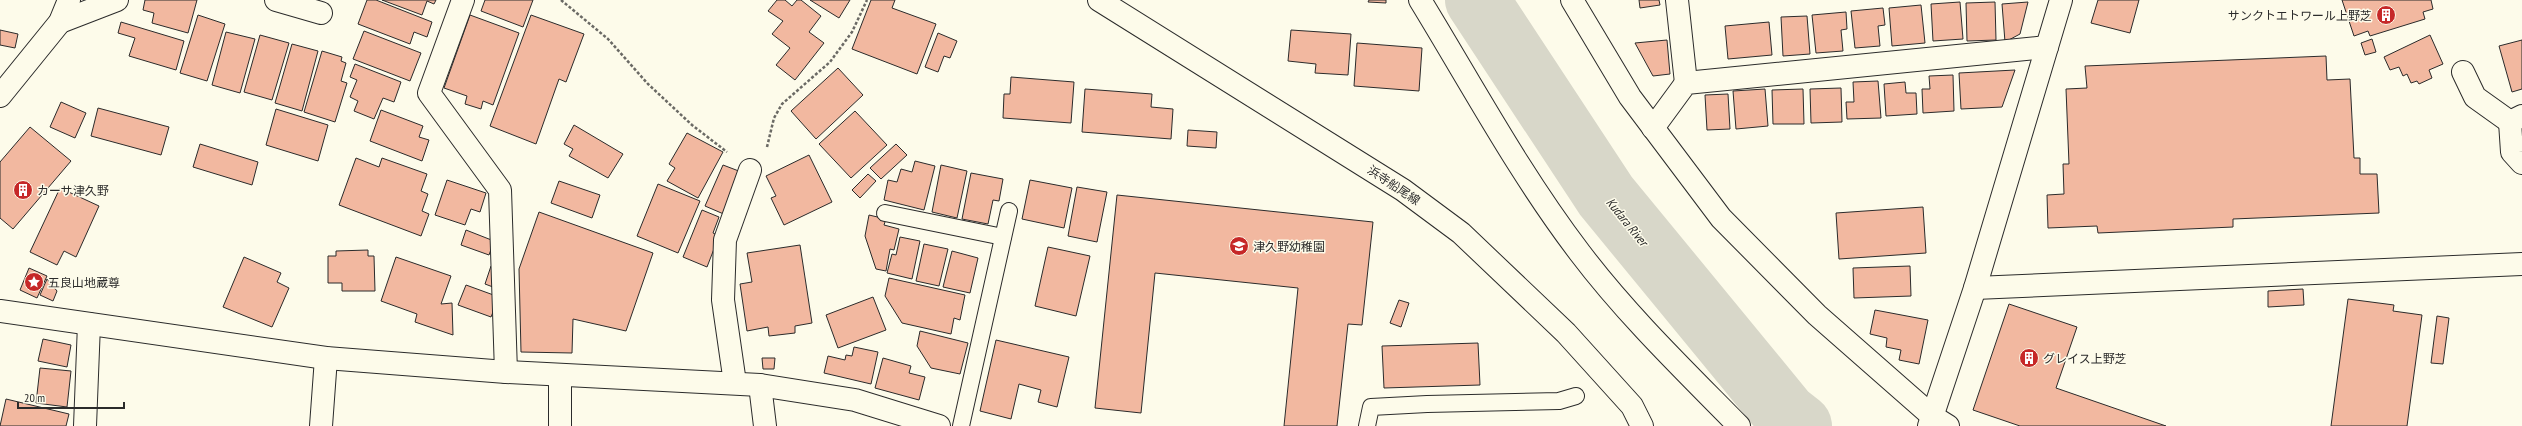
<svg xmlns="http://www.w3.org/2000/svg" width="2522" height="426" font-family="'PT Sans Narrow','Noto Sans JP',sans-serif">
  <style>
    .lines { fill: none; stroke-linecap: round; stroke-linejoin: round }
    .river { stroke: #d8d7c9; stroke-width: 64 }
    .building { fill: #f2b8a0; stroke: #2b2b2b }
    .service-casing { stroke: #2b2b2b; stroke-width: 18 }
    .minor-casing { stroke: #2b2b2b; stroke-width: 24 }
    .tertiary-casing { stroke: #2b2b2b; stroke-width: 24 }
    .path { stroke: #6a6964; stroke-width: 2.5; stroke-dasharray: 3 2; stroke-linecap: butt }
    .service { stroke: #fdfbea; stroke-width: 16 }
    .minor { stroke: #fdfbea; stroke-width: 22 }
    .tertiary { stroke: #fdfbea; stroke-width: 22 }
    .labels { text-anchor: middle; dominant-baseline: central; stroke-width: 3; stroke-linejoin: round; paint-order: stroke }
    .poi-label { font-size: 12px; fill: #2b2b2b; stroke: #fdfbea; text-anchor: start }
    .street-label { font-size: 12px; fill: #2b2b2b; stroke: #fdfbea }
    .water-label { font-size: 13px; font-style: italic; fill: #2b2b2b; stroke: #fdfbea }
  </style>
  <rect width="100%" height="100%" fill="#fdfbea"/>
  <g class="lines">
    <path class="river" d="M 1477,0 L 1606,196 L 1786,415 L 1800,426"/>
  </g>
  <g class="building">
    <path d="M 145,0 L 197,0 L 188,33 L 152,23 L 154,13 L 143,10 Z"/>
    <path d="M 367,0 L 376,0 L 432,22 L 427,37 L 414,32 L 410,44 L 358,24 Z"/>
    <path d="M 382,0 L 436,0 L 434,4 L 427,1 L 422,15 Z"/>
    <path d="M 485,0 L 533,0 L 523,27 L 481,11 Z"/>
    <path d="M 777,0 L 785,0 L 792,6 L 797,0 L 801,0 L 821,16 L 809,32 L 824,43 L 795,80 L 776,65 L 790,48 L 772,34 L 783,21 L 768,11 Z"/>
    <path d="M 810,0 L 850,0 L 839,18 Z"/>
    <path d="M 871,0 L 895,0 L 892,8 L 936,24 L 917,74 L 852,49 Z"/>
    <path d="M 1369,0 L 1386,0 L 1386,3 L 1368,2 Z"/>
    <path d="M 1639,0 L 1659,0 L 1660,5 L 1640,8 Z"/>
    <path d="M 2098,0 L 2139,0 L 2130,33 L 2091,23 Z"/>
    <path d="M 2342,0 L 2431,0 L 2433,9 L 2423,12 L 2425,19 L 2370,36 L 2368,31 L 2354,36 Z"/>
    <path d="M 1960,2 L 1963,39 L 1933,41 L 1931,4 Z"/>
    <path d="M 1995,2 L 1996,40 L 1967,41 L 1966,3 Z"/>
    <path d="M 2028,2 L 2020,34 L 2005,42 L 2002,4 Z"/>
    <path d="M 1921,5 L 1925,43 L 1892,46 L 1889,8 Z"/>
    <path d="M 1883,8 L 1885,25 L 1878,26 L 1880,46 L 1855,48 L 1851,11 Z"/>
    <path d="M 1846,12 L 1847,29 L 1841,30 L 1843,51 L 1816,53 L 1812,15 Z"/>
    <path d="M 198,15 L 225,24 L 207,81 L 180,73 Z"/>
    <path d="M 470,15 L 519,33 L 493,105 L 483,101 L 481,109 L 465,104 L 467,96 L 444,88 Z"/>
    <path d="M 531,15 L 584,34 L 566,82 L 559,79 L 536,144 L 490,126 Z"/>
    <path d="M 1807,16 L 1810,54 L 1783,56 L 1781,17 Z"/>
    <path d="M 121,22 L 184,41 L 176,70 L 129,56 L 135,38 L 118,33 Z"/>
    <path d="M 1769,22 L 1772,55 L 1728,59 L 1725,26 Z"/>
    <path d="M 0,30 L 18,34 L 15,48 L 0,45 Z"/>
    <path d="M 1291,30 L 1351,34 L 1348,75 L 1315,73 L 1316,64 L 1288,61 Z"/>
    <path d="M 364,31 L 421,53 L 410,81 L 353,59 Z"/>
    <path d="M 226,32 L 255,39 L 240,93 L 212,85 Z"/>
    <path d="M 938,33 L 957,41 L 950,58 L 944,56 L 938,72 L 925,67 Z"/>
    <path d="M 260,35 L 289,43 L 272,100 L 244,92 Z"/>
    <path d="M 2430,35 L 2443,64 L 2429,70 L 2432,78 L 2419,84 L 2417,81 L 2411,83 L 2407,74 L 2403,76 L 2399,67 L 2390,70 L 2384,57 Z"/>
    <path d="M 2372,39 L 2376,52 L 2365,55 L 2361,43 Z"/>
    <path d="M 1667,40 L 1670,74 L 1653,76 L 1635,43 Z"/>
    <path d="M 2522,40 L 2522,89 L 2512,92 L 2499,46 Z"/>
    <path d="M 1357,43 L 1422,48 L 1419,91 L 1354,86 Z"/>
    <path d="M 292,44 L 318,51 L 302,111 L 275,103 Z"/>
    <path d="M 322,51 L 342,57 L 341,61 L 346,63 L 341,81 L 347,83 L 335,122 L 304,112 Z"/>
    <path d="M 2326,56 L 2327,80 L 2350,79 L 2354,158 L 2360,158 L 2360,174 L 2377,174 L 2379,213 L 2233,219 L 2233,227 L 2098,233 L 2097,226 L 2048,228 L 2047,195 L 2064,194 L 2063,164 L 2069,164 L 2066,89 L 2087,88 L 2085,66 Z"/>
    <path d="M 355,64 L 401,82 L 394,102 L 383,98 L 374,119 L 354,111 L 358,101 L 350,97 L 357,80 L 350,77 Z"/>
    <path d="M 838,68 L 863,95 L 816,139 L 791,111 Z"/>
    <path d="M 2015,70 L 2002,107 L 1961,109 L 1959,73 Z"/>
    <path d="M 1953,75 L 1954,111 L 1923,113 L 1922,89 L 1930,89 L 1929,76 Z"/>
    <path d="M 1011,77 L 1074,82 L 1071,123 L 1003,118 L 1004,94 L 1010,94 Z"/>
    <path d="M 1878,81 L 1881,118 L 1847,119 L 1846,102 L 1854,102 L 1853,82 Z"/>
    <path d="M 1905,82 L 1906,93 L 1916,93 L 1917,114 L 1886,116 L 1884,84 Z"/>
    <path d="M 1841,88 L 1842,122 L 1811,123 L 1810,89 Z"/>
    <path d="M 1085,89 L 1152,94 L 1151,107 L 1173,109 L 1171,139 L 1082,132 Z"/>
    <path d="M 1765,89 L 1768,126 L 1736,129 L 1733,91 Z"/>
    <path d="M 1803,89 L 1804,124 L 1773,124 L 1772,90 Z"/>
    <path d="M 1728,94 L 1730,129 L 1707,130 L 1705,95 Z"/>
    <path d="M 61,102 L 86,113 L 75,138 L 50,127 Z"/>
    <path d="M 98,108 L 169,127 L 161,155 L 91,136 Z"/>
    <path d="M 276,109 L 328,125 L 318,161 L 266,145 Z"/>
    <path d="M 381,110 L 423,126 L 419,137 L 429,140 L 422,161 L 370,141 Z"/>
    <path d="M 855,111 L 887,145 L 851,178 L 819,144 Z"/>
    <path d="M 574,125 L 623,154 L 608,178 L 569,156 L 573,149 L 564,144 Z"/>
    <path d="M 30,127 L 71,161 L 13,229 L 0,218 L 0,162 Z"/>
    <path d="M 1188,130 L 1217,132 L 1216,148 L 1187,146 Z"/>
    <path d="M 687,133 L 723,152 L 698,198 L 667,181 L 675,168 L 669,164 Z"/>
    <path d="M 200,144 L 258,162 L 252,185 L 193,167 Z"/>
    <path d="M 896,144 L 907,155 L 881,179 L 870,168 Z"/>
    <path d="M 809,155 L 832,202 L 784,225 L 771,198 L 776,196 L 766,176 Z"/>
    <path d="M 356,158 L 379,167 L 382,158 L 427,174 L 421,191 L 428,194 L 422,211 L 429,214 L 421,236 L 339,205 Z"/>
    <path d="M 915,161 L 935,166 L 924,210 L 884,200 L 888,180 L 897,182 L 901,169 L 912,172 Z"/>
    <path d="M 723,165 L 744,173 L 726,215 L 705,206 Z"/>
    <path d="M 941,165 L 967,171 L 957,218 L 932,212 Z"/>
    <path d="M 971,173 L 1003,179 L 999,201 L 993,200 L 988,224 L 962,219 Z"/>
    <path d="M 868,174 L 876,181 L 860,198 L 852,190 Z"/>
    <path d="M 447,180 L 486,193 L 480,212 L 471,209 L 465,225 L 435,215 Z"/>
    <path d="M 1030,180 L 1072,188 L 1064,228 L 1022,219 Z"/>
    <path d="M 559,181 L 600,195 L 592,218 L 551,203 Z"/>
    <path d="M 658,184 L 700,201 L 678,253 L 637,236 Z"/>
    <path d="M 1077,187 L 1107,192 L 1097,242 L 1068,236 Z"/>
    <path d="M 60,188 L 99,206 L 76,257 L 64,251 L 57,265 L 30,252 Z"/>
    <path d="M 1117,195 L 1373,222 L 1362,325 L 1348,324 L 1337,426 L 1284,426 L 1298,288 L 1155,273 L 1141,413 L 1095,408 Z"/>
    <path d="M 1923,207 L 1926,253 L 1839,259 L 1836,213 Z"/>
    <path d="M 702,210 L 719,217 L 713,233 L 719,236 L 707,267 L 683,257 Z"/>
    <path d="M 539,212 L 653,253 L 626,331 L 573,319 L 572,353 L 521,352 L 519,269 Z"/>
    <path d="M 869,215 L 886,219 L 884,225 L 899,229 L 894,250 L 890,249 L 886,271 L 876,269 L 865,236 Z"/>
    <path d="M 466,230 L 494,241 L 489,255 L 461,245 Z"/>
    <path d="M 900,237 L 920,241 L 912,279 L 887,273 L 892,254 L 896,255 Z"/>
    <path d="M 924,244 L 948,249 L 939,286 L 916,281 Z"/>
    <path d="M 800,245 L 812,323 L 795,326 L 795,333 L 769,336 L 768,327 L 747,331 L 740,284 L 752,282 L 747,253 Z"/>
    <path d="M 1048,247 L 1090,256 L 1076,316 L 1035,306 Z"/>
    <path d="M 368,250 L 368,256 L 374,256 L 375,291 L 342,291 L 342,283 L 328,283 L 328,256 L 336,256 L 336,251 Z"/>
    <path d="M 952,251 L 978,258 L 970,293 L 943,287 Z"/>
    <path d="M 244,257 L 281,273 L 277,282 L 289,288 L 272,327 L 223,307 Z"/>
    <path d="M 396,257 L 451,276 L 441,304 L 452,303 L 453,335 L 415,322 L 417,314 L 381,301 Z"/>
    <path d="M 491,266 L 499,269 L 493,287 L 485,284 Z"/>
    <path d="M 1910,266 L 1911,296 L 1854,298 L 1853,268 Z"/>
    <path d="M 29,268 L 47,276 L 37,298 L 20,290 Z"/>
    <path d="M 889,278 L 965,295 L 960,320 L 954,318 L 951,334 L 902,323 L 885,296 Z"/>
    <path d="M 47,279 L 57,291 L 53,301 L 40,295 Z"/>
    <path d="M 466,285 L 499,297 L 491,317 L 458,305 Z"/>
    <path d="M 2303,289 L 2304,305 L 2268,307 L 2268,291 Z"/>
    <path d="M 873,297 L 886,330 L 838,348 L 826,315 Z"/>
    <path d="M 2348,299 L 2394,305 L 2393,311 L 2422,315 L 2407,426 L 2331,426 Z"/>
    <path d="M 1399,300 L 1409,303 L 1401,327 L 1390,323 Z"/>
    <path d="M 2009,304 L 2077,327 L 2056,388 L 2166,426 L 2020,426 L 1973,410 Z"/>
    <path d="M 1875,310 L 1928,320 L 1919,364 L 1899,360 L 1901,350 L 1886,347 L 1887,338 L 1870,334 Z"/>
    <path d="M 2437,316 L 2449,318 L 2443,364 L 2431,363 Z"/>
    <path d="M 920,331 L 968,343 L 960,374 L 931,368 L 917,346 Z"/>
    <path d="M 43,339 L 71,345 L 67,367 L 38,361 Z"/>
    <path d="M 996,340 L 1069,357 L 1057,407 L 1038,402 L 1041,390 L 1019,384 L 1011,419 L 980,411 Z"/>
    <path d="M 1478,343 L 1480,385 L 1384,388 L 1382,346 Z"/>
    <path d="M 854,347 L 878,352 L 871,384 L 824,373 L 828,356 L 845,360 L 846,355 L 852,356 Z"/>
    <path d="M 762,358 L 775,358 L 774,369 L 763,369 Z"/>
    <path d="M 883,358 L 911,366 L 909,373 L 925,377 L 919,400 L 875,388 Z"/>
    <path d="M 40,368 L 71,371 L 67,407 L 36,403 Z"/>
    <path d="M 6,399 L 69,414 L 66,426 L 0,426 Z"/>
  </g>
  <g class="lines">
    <g class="service-casing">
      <g id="service">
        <path d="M 885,213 L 1003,237"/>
        <path d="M 961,426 L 1009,211"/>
        <path d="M 1367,426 L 1371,407 L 1427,404 L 1559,401 L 1576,396"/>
      </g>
    </g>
    <g class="minor-casing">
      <g id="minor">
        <path d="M 276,0 L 321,13"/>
        <path d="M 463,0 L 429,93 L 500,190 L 506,372"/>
        <path d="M 1420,0 C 1472,85 1519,173 1580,253 C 1627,315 1684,370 1739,426"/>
        <path d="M 1572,0 L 1630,97 L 1721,218 L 1817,315 L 1932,416 L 1948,426"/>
        <path d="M 1677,0 L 1686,83"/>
        <path d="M 60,22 L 117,0"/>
        <path d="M 2463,72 L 2475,97 L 2510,122"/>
        <path d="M 0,96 L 60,22 L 69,0"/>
        <path d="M 2522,116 L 2510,122 L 2512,152 L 2522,163"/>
        <path d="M 1653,128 L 1686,83 L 2047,47"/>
        <path d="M 1975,288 L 2522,264"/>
        <path d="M 0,311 L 326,358 L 506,372 L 760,385 L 855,400 L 939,426"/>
        <path d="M 735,383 L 723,300 L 725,240 L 750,170"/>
        <path d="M 760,385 L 765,426"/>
        <path d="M 85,426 L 89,324"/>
        <path d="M 321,426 L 326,358"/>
        <path d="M 560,426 L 560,375"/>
        <path d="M 1929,426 L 1975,288 L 2061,0"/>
      </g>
    </g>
    <g class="tertiary-casing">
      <path id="tertiary" d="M 1099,0 L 1403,190 L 1461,233 L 1566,333 L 1632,406 L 1642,426"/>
    </g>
    <g class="path">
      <path d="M 561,0 L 608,39 L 648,84 L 692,125 L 727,152"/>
      <path d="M 767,147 L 774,118 L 782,104 L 830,62 L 852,32 L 867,0"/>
    </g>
    <use href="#service" class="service"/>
    <use href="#minor" class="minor"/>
    <use href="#tertiary" class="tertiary"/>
  </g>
  <defs>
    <g id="building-disc" transform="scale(1)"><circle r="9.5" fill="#c62828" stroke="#fdfbea"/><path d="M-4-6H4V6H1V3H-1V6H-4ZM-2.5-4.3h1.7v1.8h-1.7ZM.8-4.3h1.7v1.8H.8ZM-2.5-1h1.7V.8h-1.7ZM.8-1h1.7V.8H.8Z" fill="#fff"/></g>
    <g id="school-disc" transform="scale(1)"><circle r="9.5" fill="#c62828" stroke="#fdfbea"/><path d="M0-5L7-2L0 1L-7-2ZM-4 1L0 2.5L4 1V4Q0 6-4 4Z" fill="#fff"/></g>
    <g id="sight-disc" transform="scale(1)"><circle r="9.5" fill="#c62828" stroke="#fdfbea"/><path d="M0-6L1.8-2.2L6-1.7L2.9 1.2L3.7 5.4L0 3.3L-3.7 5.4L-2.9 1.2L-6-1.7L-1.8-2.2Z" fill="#fff"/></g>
  </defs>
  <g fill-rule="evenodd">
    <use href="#building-disc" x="2386" y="15"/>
    <use href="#building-disc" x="23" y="190"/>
    <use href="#school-disc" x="1239" y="246"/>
    <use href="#sight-disc" x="34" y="282"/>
    <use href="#building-disc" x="2029" y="358"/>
  </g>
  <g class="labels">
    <g class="poi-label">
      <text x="2372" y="15" text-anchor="end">サンクトエトワール上野芝</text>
      <text x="37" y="190">カーサ津久野</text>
      <text x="1253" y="246">津久野幼稚園</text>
      <text x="48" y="282">五良山地蔵尊</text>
      <text x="2043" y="358">グレイス上野芝</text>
    </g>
    <g class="street-label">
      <text transform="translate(1394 185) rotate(34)">浜寺船尾線</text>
    </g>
    <g class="water-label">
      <text transform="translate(1627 222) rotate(51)">Kudara River</text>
    </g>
  </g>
  <path d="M18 402v6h106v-6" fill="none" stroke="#2b2b2b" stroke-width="2"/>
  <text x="24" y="402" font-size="12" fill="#2b2b2b" stroke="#fdfbea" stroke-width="3" paint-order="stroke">20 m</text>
</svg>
